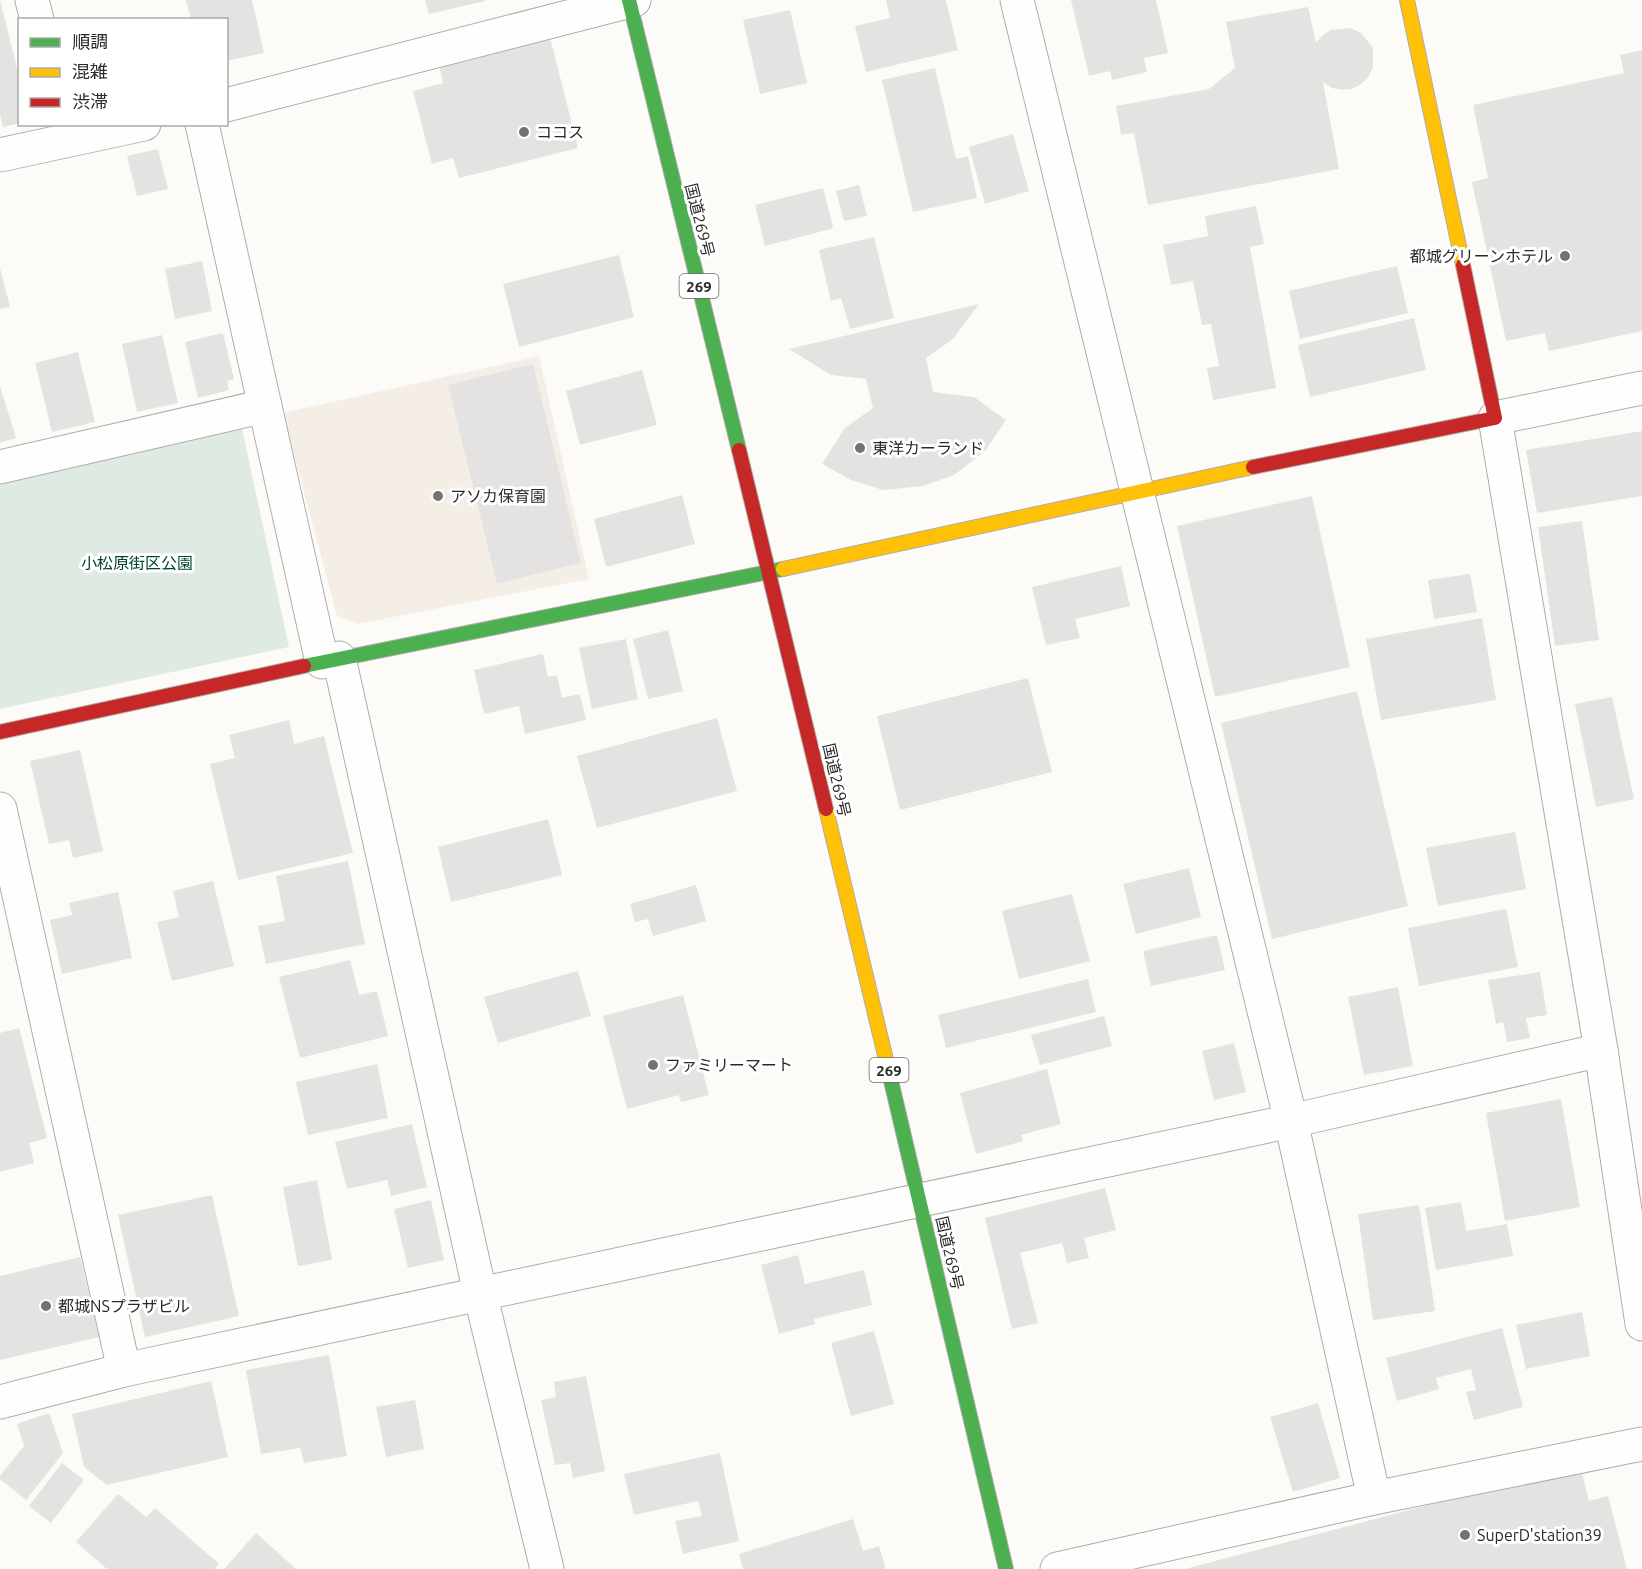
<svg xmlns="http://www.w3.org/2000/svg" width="1642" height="1569" font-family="Ubuntu,'Noto Sans JP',sans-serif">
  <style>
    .built { fill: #f4eee6 }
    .green { fill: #dfeae3 }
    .building { fill: #e5e3e1 }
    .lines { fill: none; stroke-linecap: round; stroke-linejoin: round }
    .street-casing { stroke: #afadab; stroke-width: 35 }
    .fast-casing { stroke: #afadab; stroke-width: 16 }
    .slow-casing { stroke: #afadab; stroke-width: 16 }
    .jam-casing { stroke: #afadab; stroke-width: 16 }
    .street { stroke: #fffefe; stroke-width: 33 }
    .fast { stroke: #4caf50; stroke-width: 14 }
    .slow { stroke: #ffc107; stroke-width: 14 }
    .jam { stroke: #c62828; stroke-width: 14 }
    .poi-dot { fill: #757371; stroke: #fff; stroke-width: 2 }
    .labels { text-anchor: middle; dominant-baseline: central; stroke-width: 6; stroke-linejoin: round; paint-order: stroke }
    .shield { fill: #fff; stroke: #6b6a68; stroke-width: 1.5 }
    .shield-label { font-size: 15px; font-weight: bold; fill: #2c2a28 }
    .poi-label { font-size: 16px; fill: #2c2a28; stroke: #fff; text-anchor: start }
    .street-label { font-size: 16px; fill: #2c2a28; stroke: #fff }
    .park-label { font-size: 16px; fill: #00462e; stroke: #fff }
  </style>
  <rect width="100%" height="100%" fill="#fdfbf8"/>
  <path class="built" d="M 539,356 L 589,579 L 357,624 L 337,616 L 283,413 Z"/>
  <path class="green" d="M 241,424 L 289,647 L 0,709 L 0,475 Z"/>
  <g class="building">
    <path d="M 0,0 L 20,80 L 20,123 L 3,127 L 0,115 Z"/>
    <path d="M 186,0 L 252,0 L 264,53 L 226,61 L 226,20 L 191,20 Z"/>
    <path d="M 425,0 L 485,0 L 485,1 L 429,14 Z"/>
    <path d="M 886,0 L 946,0 L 958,50 L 866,72 L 855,26 L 890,18 Z"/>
    <path d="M 1071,0 L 1156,0 L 1168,53 L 1144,58 L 1147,72 L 1112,80 L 1110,71 L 1089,76 Z"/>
    <path d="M 1308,7 L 1316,43 L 1323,35 L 1331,30 L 1351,28 L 1361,33 L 1373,48 L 1373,68 L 1368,77 L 1361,84 L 1352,89 L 1342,90 L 1332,88 L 1323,82 L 1339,169 L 1148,205 L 1134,133 L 1121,135 L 1116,106 L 1209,89 L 1235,68 L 1226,22 Z"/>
    <path d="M 790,10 L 807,83 L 760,94 L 743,20 Z"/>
    <path d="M 550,37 L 578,148 L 459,178 L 453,158 L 432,164 L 413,91 L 443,83 L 439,65 Z"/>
    <path d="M 1642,50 L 1642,331 L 1549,351 L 1545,333 L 1506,341 L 1472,182 L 1488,178 L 1473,105 L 1624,73 L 1620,55 Z"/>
    <path d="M 935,68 L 956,159 L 968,156 L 977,198 L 913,212 L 882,80 Z"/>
    <path d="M 1013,134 L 1029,191 L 985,204 L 969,147 Z"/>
    <path d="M 158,149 L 168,189 L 137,196 L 127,156 Z"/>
    <path d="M 859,185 L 867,216 L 844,221 L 836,191 Z"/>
    <path d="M 823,188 L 833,227 L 831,229 L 765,246 L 755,205 Z"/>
    <path d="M 1256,206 L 1264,244 L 1250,247 L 1276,388 L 1213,400 L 1207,368 L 1219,366 L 1211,324 L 1202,325 L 1193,281 L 1171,285 L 1163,245 L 1208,236 L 1205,216 Z"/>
    <path d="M 874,237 L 894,318 L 850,329 L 841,298 L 831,301 L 819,250 Z"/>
    <path d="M 619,255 L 634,317 L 519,347 L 503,284 Z"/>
    <path d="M 202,261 L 212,311 L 175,319 L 165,269 Z"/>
    <path d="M 1397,266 L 1408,313 L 1300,339 L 1289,291 Z"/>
    <path d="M 0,268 L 10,307 L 0,309 Z"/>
    <path d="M 979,304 L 953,339 L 926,358 L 933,392 L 974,397 L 1006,420 L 985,451 L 954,475 L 923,486 L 883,490 L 851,480 L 822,464 L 845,428 L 873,408 L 866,379 L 831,375 L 789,349 Z"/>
    <path d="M 1414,318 L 1426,370 L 1310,397 L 1298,345 Z"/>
    <path d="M 223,333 L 234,379 L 227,381 L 229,390 L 198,398 L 185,342 Z"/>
    <path d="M 162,335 L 178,403 L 137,412 L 122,344 Z"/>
    <path d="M 78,352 L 95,422 L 52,432 L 35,363 Z"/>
    <path d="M 533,364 L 581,563 L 497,584 L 448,385 Z"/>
    <path d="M 642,370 L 657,425 L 580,445 L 566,391 Z"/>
    <path d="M 0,386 L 16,438 L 0,443 Z"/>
    <path d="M 1642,431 L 1642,496 L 1537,513 L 1526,450 Z"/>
    <path d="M 682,495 L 695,544 L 606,567 L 594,519 Z"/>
    <path d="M 1312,496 L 1350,667 L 1215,697 L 1177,526 Z"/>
    <path d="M 1582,521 L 1599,640 L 1555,646 L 1538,527 Z"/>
    <path d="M 1121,566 L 1130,606 L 1075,619 L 1080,638 L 1046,645 L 1032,587 Z"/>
    <path d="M 1470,574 L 1477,612 L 1434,619 L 1428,580 Z"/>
    <path d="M 1482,618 L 1496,700 L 1381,720 L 1366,639 Z"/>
    <path d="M 668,630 L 683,691 L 648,699 L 633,639 Z"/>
    <path d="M 626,639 L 638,699 L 592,709 L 579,648 Z"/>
    <path d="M 543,654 L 548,677 L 557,675 L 562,698 L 580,694 L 586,720 L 525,734 L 519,706 L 484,714 L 474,670 Z"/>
    <path d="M 1028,678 L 1052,772 L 900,810 L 877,716 Z"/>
    <path d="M 1357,691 L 1408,906 L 1272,939 L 1221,723 Z"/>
    <path d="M 1612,697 L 1634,799 L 1596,807 L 1575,704 Z"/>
    <path d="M 717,718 L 737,791 L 597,828 L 577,756 Z"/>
    <path d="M 289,720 L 294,744 L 324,736 L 353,853 L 238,880 L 210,764 L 235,758 L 229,735 Z"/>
    <path d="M 80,750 L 103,851 L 73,858 L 69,840 L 49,844 L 30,761 Z"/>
    <path d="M 548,819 L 562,875 L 451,902 L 438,847 Z"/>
    <path d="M 1515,832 L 1526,889 L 1438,906 L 1426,848 Z"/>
    <path d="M 348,861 L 365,944 L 266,964 L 258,926 L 285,921 L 276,876 Z"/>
    <path d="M 1189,868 L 1201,917 L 1136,934 L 1123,884 Z"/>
    <path d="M 213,881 L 234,966 L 172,981 L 157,922 L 179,917 L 173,891 Z"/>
    <path d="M 696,885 L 706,921 L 653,936 L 648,919 L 635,922 L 630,904 Z"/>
    <path d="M 118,892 L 132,958 L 62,974 L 50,920 L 72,915 L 69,903 Z"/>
    <path d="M 1072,894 L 1090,961 L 1019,979 L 1002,911 Z"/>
    <path d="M 1506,909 L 1518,967 L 1419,986 L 1408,928 Z"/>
    <path d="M 1217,935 L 1225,970 L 1151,986 L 1143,951 Z"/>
    <path d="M 350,960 L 359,995 L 377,991 L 388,1036 L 300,1058 L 279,977 Z"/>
    <path d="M 578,971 L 591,1016 L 498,1043 L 484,997 Z"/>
    <path d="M 1540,972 L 1547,1015 L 1526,1018 L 1530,1038 L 1507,1042 L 1503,1022 L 1496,1024 L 1488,980 Z"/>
    <path d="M 1088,979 L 1096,1012 L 946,1048 L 938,1015 Z"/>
    <path d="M 1398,987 L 1413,1066 L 1364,1075 L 1348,997 Z"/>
    <path d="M 683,995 L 709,1095 L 681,1102 L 679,1095 L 627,1109 L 603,1016 Z"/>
    <path d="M 1104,1016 L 1112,1046 L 1040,1065 L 1031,1035 Z"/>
    <path d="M 19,1028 L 47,1138 L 29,1143 L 34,1163 L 0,1172 L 0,1033 Z"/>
    <path d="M 1234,1043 L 1246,1092 L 1214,1100 L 1202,1051 Z"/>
    <path d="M 377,1064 L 388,1118 L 308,1135 L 296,1082 Z"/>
    <path d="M 1047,1069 L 1061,1124 L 1021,1135 L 1023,1141 L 976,1154 L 960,1093 Z"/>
    <path d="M 1561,1099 L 1580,1207 L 1505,1221 L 1486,1113 Z"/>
    <path d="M 412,1124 L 427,1187 L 391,1196 L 387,1180 L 347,1189 L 335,1142 Z"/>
    <path d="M 317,1180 L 332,1260 L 298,1266 L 283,1187 Z"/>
    <path d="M 1105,1188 L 1116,1230 L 1084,1238 L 1089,1258 L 1067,1263 L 1062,1243 L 1020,1253 L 1038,1323 L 1012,1329 L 985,1218 Z"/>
    <path d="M 212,1195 L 239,1316 L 145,1337 L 118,1215 Z"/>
    <path d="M 431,1200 L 444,1260 L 408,1268 L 394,1209 Z"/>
    <path d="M 1461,1202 L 1466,1231 L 1507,1224 L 1513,1256 L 1436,1270 L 1425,1208 Z"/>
    <path d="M 1419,1205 L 1435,1311 L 1373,1320 L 1358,1214 Z"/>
    <path d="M 798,1255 L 805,1284 L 864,1270 L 872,1305 L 814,1319 L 815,1324 L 779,1334 L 761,1265 Z"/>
    <path d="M 80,1257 L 99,1337 L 0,1360 L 0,1276 Z"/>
    <path d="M 1582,1312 L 1590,1356 L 1526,1369 L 1516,1325 Z"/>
    <path d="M 1502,1328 L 1523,1407 L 1474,1420 L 1466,1392 L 1476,1390 L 1471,1369 L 1436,1378 L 1439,1389 L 1397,1401 L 1386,1358 Z"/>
    <path d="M 874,1331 L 894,1404 L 851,1416 L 831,1343 Z"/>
    <path d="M 329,1355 L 347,1456 L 304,1463 L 300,1448 L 261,1454 L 246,1370 Z"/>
    <path d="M 586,1376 L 605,1471 L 573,1478 L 570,1463 L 555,1465 L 541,1400 L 556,1397 L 554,1382 Z"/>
    <path d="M 211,1381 L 228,1457 L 107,1485 L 84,1467 L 72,1414 Z"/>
    <path d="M 415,1400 L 424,1449 L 386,1457 L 376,1407 Z"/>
    <path d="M 1318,1403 L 1340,1478 L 1293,1492 L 1270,1417 Z"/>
    <path d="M 49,1413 L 63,1453 L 26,1500 L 0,1479 L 0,1476 L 24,1446 L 17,1424 Z"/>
    <path d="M 720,1453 L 739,1541 L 683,1554 L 675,1521 L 702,1516 L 698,1501 L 634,1515 L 624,1474 Z"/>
    <path d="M 62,1463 L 84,1480 L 51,1523 L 29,1506 Z"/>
    <path d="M 1580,1465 L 1589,1501 L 1608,1496 L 1627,1569 L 1185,1569 Z"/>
    <path d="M 118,1494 L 146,1517 L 155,1508 L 219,1564 L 215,1569 L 107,1569 L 76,1542 Z"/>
    <path d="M 853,1519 L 863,1551 L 879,1546 L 886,1569 L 743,1569 L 739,1554 Z"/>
    <path d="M 256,1533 L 296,1569 L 224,1569 Z"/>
  </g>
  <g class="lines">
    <g class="street-casing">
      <g id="street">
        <path d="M 32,0 L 37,20"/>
        <path d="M 1017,0 L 1291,1121 L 1374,1498"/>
        <path d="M 226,105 L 634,0"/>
        <path d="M 202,124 L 322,662"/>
        <path d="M 0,155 L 144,124"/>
        <path d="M 1642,388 L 1495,418 L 1601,1050 L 1642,1324"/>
        <path d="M 0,467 L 265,406"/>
        <path d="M 339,658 L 480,1293 L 547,1569"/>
        <path d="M 0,809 L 124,1370"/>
        <path d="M 0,1402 L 124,1370 L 1291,1121 L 1601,1050"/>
        <path d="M 1057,1569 L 1374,1498 L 1642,1444"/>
      </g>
    </g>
    <g class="fast-casing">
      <g id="fast">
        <path d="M 629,0 L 739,450"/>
        <path d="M 304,666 L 783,569"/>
        <path d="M 888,1068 L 1006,1569"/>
      </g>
    </g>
    <g class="slow-casing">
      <g id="slow">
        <path d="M 1407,0 L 1463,265"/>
        <path d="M 783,569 L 1253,467"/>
        <path d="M 826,809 L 888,1068"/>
      </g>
    </g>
    <g class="jam-casing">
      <g id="jam">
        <path d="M 739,450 L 826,809"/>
        <path d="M 1253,467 L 1495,418 L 1463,265"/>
        <path d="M 0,732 L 304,666"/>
      </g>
    </g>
    <use href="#street" class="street"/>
    <use href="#fast" class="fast"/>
    <use href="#slow" class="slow"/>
    <use href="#jam" class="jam"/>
  </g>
  <g class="poi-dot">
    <circle cx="524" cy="132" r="6"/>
    <circle cx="1565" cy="256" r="6"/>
    <circle cx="860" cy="448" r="6"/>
    <circle cx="438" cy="496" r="6"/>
    <circle cx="653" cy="1065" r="6"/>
    <circle cx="46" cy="1306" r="6"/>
    <circle cx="1465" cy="1535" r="6"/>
  </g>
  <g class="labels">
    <g class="shield">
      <rect x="679.5" y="274" width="39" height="24" rx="4.5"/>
      <rect x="869.5" y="1058" width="39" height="24" rx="4.5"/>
    </g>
    <g class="shield-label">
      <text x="699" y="286">269</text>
      <text x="889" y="1070">269</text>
    </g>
    <g class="poi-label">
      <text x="536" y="132">ココス</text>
      <text x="1553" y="256" text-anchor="end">都城グリーンホテル</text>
      <text x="872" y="448">東洋カーランド</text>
      <text x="450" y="496">アソカ保育園</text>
      <text x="665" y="1065">ファミリーマート</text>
      <text x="58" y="1306">都城NSプラザビル</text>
      <text x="1477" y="1535">SuperD'station39</text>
    </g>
    <g class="street-label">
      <text transform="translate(700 220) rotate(76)">国道269号</text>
      <text transform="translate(837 780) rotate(77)">国道269号</text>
      <text transform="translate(950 1253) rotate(77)">国道269号</text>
    </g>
    <g class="park-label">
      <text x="137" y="563">小松原街区公園</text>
    </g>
  </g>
  <rect x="18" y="18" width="210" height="108" fill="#ffffff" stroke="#abaaa9" stroke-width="1.5"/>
  <rect x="30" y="38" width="30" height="9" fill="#4caf50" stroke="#abaaa9" stroke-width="1.5"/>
  <text x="72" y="48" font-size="18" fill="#2c2a28">順調</text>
  <rect x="30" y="68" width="30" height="9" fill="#ffc107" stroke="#abaaa9" stroke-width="1.5"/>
  <text x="72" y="78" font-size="18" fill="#2c2a28">混雑</text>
  <rect x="30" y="98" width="30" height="9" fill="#c62828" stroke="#abaaa9" stroke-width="1.5"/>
  <text x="72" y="108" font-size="18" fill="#2c2a28">渋滞</text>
</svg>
